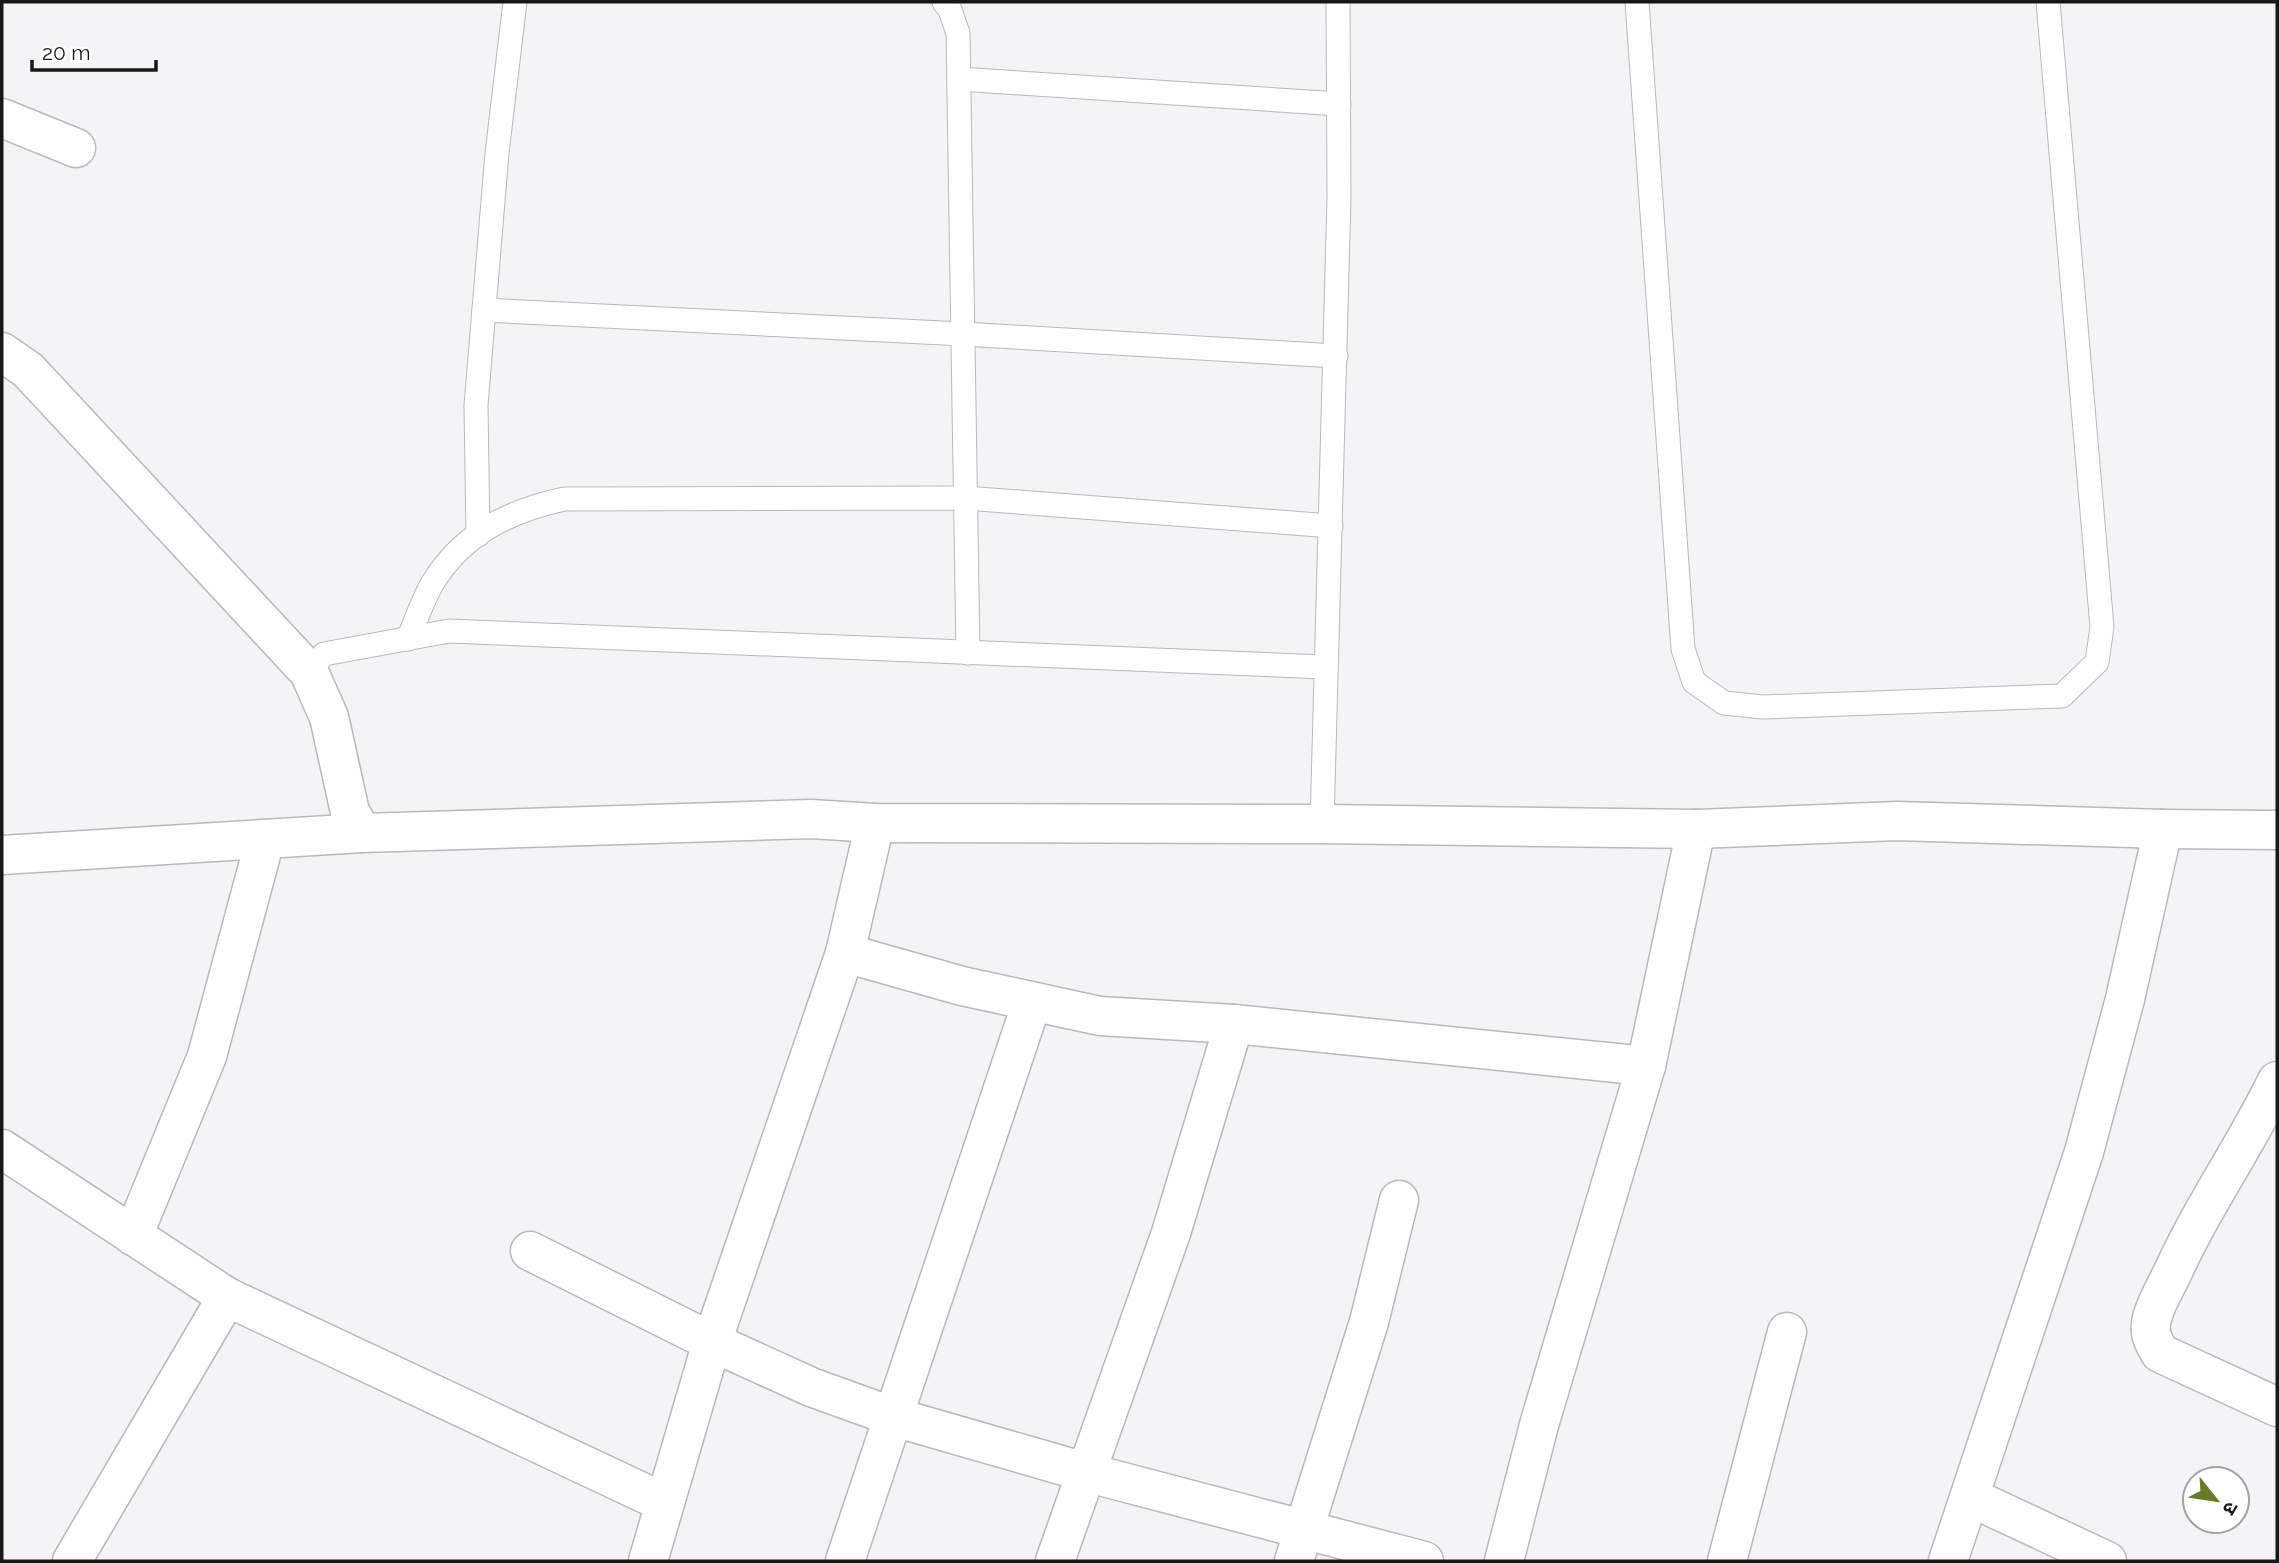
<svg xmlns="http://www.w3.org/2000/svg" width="2279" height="1563" font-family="Raleway,'Noto Sans Devanagari',sans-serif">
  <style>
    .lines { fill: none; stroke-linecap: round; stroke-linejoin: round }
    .service-casing { stroke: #b8b9bb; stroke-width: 25 }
    .minor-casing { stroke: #b8b9bb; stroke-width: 41 }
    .tertiary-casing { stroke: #b8b9bb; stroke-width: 41 }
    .service { stroke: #fff; stroke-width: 23 }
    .minor { stroke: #fff; stroke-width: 38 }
    .tertiary { stroke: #fff; stroke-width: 38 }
  </style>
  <rect width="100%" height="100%" fill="#f4f4f6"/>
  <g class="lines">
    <g class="service-casing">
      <g id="service">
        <path d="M 944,2 L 950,10 L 958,33 L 968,653"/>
        <path d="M 1637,2 L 1683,649 L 1694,682 L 1724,703 L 1763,707 L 2062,696 L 2097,662 L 2102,627 L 2048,2"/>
        <path d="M 959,79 L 1339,104"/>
        <path d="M 484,310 L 963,334 L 1336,356"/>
        <path d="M 478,535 L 476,405 L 497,153 L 515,2"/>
        <path d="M 408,639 C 416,621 422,601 432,584 C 462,534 509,511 564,499 L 965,498 L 1331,526"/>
        <path d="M 309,672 L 324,654 L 449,631 L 1325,667"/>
        <path d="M 1322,824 L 1339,198 L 1338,2"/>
      </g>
    </g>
    <g class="minor-casing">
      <g id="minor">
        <path d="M 2,118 L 76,148"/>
        <path d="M 2,352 L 28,370 L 309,672 L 329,717 L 350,812 L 362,833"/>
        <path d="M 845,953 L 962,986 L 1100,1016 L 1234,1024 L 1646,1066"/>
        <path d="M 2277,1081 C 2245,1147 2202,1207 2172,1274 C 2165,1288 2156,1303 2152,1318 C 2148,1333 2153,1341 2160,1353 L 2277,1407"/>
        <path d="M 2,1149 L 227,1297 L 665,1503"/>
        <path d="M 133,1236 L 207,1056 L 265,840"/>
        <path d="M 530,1251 L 712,1342 L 811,1387 L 894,1417 L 1085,1472 L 1424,1561"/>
        <path d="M 1970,1497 L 2107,1561"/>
        <path d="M 72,1561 L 227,1297"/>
        <path d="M 648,1561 L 712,1342 L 845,953 L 875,823"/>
        <path d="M 845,1561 L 1032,1002"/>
        <path d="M 1055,1561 L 1171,1233 L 1234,1024"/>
        <path d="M 1294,1561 L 1369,1322 L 1399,1200"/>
        <path d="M 1504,1561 L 1539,1425 L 1646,1066 L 1696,829"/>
        <path d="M 1727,1561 L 1787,1332"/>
        <path d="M 1948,1561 L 2084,1152 L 2125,999 L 2163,829"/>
      </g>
    </g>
    <g class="tertiary-casing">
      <path id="tertiary" d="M 2,855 L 362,833 L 811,819 L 875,823 L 1322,824 L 1696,829 L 1897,821 L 2163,829 L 2277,830"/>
    </g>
    <use href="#service" class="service"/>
    <use href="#minor" class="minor"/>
    <use href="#tertiary" class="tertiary"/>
  </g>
  <rect width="2279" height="1563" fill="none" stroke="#171718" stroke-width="7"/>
  <g transform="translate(2216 1500) rotate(120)"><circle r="33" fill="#ffffff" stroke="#a2a2a3" stroke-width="2"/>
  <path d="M0-5L12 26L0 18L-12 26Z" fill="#677b2b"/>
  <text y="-10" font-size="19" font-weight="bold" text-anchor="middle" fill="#171718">उ</text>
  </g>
  <path d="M32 60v10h124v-10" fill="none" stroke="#171718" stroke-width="3.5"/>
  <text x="42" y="60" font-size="21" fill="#171718" stroke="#ffffff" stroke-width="5" paint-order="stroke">20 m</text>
</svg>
